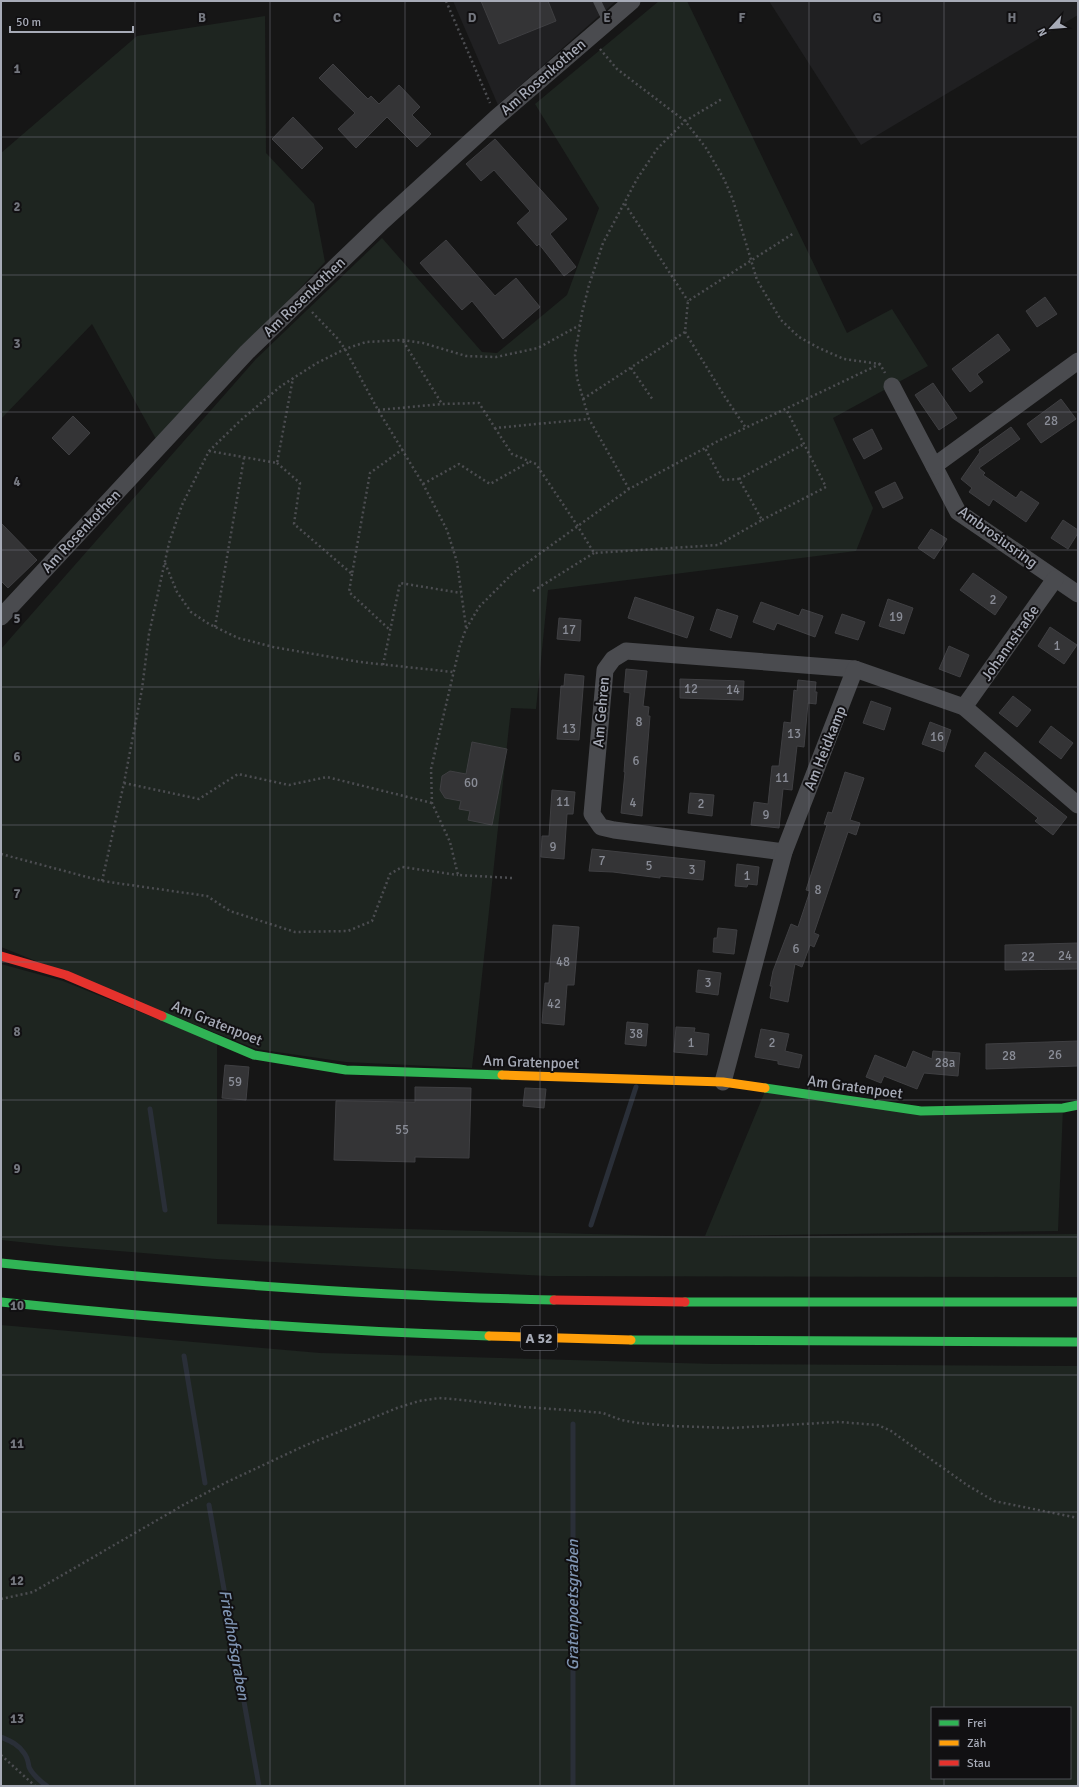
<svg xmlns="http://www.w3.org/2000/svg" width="1079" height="1787" font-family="Signika,sans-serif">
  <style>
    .built { fill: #202022 }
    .green { fill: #1e2520; fill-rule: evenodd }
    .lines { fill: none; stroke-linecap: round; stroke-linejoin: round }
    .stream { stroke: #2a2f38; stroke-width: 5 }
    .building { fill: #343436; stroke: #3f3f42 }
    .path { stroke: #4c4d51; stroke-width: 2.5; stroke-dasharray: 2 3; stroke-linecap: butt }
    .lane { stroke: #4a4b4f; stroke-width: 8 }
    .street { stroke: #4a4b4f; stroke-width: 17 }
    .fast { stroke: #30b455; stroke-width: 9 }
    .slow { stroke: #ff9f0a; stroke-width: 9 }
    .jam { stroke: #e5322d; stroke-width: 9 }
    .grid { fill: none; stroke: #74777f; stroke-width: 1; stroke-opacity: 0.55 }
    .labels { text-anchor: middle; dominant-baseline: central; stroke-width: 4; stroke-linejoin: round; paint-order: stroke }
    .number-label { font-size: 13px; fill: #8a8d97 }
    .shield { fill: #111012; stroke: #7a7c86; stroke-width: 1 }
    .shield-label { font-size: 14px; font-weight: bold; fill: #a7abb7 }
    .street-label { font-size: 15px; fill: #a7abb7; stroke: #111012 }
    .water-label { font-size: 16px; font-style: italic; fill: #7f94b2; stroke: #111012 }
    .grid-label { font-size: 13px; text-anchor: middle; font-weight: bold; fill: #74777f; stroke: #111012; stroke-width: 4; stroke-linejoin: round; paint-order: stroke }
  </style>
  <rect width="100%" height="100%" fill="#161616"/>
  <g class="built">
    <path d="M 453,1 L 616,1 L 498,105 Z"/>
    <path d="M 769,1 L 1078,1 L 1078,15 L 861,145 Z"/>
  </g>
  <g class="green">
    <path d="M 659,1 L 687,1 L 847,333 L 892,309 L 928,366 L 833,418 L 873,508 L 856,551 L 548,590 L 536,709 L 511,708 L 472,1068 L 346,1062 L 256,1049 L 1,947 L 1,649 L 256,359 L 382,238 L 482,352 L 497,353 L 567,295 L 599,208 L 535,104 Z"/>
    <path d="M 265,16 L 266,153 L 314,204 L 325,262 L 156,439 L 92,324 L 1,419 L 1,153 L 137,36 Z"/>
    <path d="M 1,964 L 63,981 L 217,1043 L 217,1224 L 705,1237 L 1078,1234 L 1078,1277 L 548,1276 L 216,1259 L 58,1246 L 1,1240 Z"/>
    <path d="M 766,1089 L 921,1111 L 1063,1108 L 1058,1231 L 705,1236 Z"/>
    <path d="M 1,1325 L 320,1353 L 714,1364 L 1078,1366 L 1078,1786 L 1,1786 ZM 932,1708 L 1070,1708 L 1070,1778 L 932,1778 Z"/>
  </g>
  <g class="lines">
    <g class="stream">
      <path d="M 150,1109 L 165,1210"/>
      <path d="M 591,1225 L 636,1087"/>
      <path d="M 184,1356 L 205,1483"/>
      <path d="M 209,1505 L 259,1786"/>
      <path d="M 1,1737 C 10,1741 18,1744 24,1753 C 28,1758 28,1762 29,1767 C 32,1774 41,1782 47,1786"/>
      <path d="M 573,1786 L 573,1424"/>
    </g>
  </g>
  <g class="building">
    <path d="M 481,1 L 548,1 L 556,21 L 499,44 Z"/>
    <path d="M 333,64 L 368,99 L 371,96 L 379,104 L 399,85 L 420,107 L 412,115 L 431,134 L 417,147 L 387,117 L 356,148 L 338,129 L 355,113 L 319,78 Z"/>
    <path d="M 293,117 L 323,148 L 302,169 L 272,139 Z"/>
    <path d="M 495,139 L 567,219 L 550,234 L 576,267 L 564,276 L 539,244 L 537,246 L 517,223 L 530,211 L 494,170 L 481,181 L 466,164 Z"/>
    <path d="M 446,240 L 495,296 L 516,278 L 540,307 L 503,339 L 472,301 L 462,310 L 420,263 Z"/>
    <path d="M 1045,297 L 1057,314 L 1037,327 L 1026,311 Z"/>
    <path d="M 998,334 L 1010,350 L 977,374 L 983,382 L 970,392 L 952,369 Z"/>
    <path d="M 933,383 L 957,418 L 939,430 L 915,395 Z"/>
    <path d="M 1061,399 L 1076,419 L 1041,443 L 1027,424 Z"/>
    <path d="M 73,416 L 90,433 L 69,455 L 52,438 Z"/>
    <path d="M 1011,427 L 1020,439 L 979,468 L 985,473 L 983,475 L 1016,498 L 1021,491 L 1039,503 L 1026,522 L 993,499 L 989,506 L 969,492 L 972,488 L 961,479 L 980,452 L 979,450 Z"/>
    <path d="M 872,429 L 882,449 L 864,459 L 853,439 Z"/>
    <path d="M 895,482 L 903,498 L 883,508 L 875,492 Z"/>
    <path d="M 1063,520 L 1078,530 L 1078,533 L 1068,549 L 1051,538 Z"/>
    <path d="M 1,523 L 37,560 L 8,588 L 1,581 Z"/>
    <path d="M 931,529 L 947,539 L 934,559 L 918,548 Z"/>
    <path d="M 973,573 L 1007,597 L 995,615 L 960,590 Z"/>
    <path d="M 635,597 L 694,617 L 687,638 L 628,618 Z"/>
    <path d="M 888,599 L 913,608 L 904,634 L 879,626 Z"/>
    <path d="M 761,602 L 799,616 L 802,609 L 823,616 L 815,637 L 777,623 L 774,630 L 753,622 Z"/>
    <path d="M 717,609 L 738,616 L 731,638 L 710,630 Z"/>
    <path d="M 842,614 L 865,622 L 858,640 L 835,633 Z"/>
    <path d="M 559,618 L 581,620 L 580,641 L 557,639 Z"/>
    <path d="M 1050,627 L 1077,645 L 1064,664 L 1038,646 Z"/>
    <path d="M 949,646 L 969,655 L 960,677 L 939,669 Z"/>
    <path d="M 626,669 L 647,671 L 643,706 L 649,707 L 648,716 L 650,716 L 642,816 L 621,813 L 625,772 L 624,772 L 630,693 L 624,692 Z"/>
    <path d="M 565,674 L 584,676 L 579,740 L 557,739 L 561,686 L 564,686 Z"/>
    <path d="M 680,679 L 744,681 L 743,700 L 680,698 Z"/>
    <path d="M 798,680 L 816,682 L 815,692 L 817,692 L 816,704 L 808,703 L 804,747 L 797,746 L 792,790 L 783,789 L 779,828 L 751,825 L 754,802 L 768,804 L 772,766 L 779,766 L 784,722 L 791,723 L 794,690 L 797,691 Z"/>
    <path d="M 1013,696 L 1031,710 L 1017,727 L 999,713 Z"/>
    <path d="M 871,701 L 891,708 L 884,730 L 863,723 Z"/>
    <path d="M 930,722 L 951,730 L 944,752 L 922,744 Z"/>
    <path d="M 1051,726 L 1073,743 L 1061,759 L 1039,742 Z"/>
    <path d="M 472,742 L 507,749 L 492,825 L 468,820 L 470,811 L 459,809 L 461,801 L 445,798 L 440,790 L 442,776 L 450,771 L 466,774 Z"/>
    <path d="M 985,752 L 1067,817 L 1053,835 L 1035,821 L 1038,818 L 975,766 Z"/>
    <path d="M 845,772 L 864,778 L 850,820 L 860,823 L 856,835 L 848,832 L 814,933 L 819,935 L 814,947 L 810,945 L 802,967 L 795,964 L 788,1002 L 770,998 L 772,986 L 770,986 L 773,971 L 791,924 L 798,927 L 810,891 L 806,890 L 827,825 L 824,824 L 828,812 L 832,813 Z"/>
    <path d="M 552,790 L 575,792 L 573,814 L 567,814 L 564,859 L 541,857 L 542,836 L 549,836 Z"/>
    <path d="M 690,793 L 714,795 L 712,816 L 688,813 Z"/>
    <path d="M 592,849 L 705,861 L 703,880 L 660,876 L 660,878 L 613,872 L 589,871 Z"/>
    <path d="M 737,864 L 759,867 L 757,885 L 748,884 L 747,887 L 735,886 Z"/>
    <path d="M 553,925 L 579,927 L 574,985 L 567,985 L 564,1025 L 542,1023 L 545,983 L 549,983 Z"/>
    <path d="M 718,928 L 737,930 L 734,954 L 713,952 L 714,938 L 717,938 Z"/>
    <path d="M 1078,943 L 1078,969 L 1005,970 L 1005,945 Z"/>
    <path d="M 698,970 L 721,973 L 718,995 L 696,992 Z"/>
    <path d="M 627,1022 L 648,1024 L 646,1046 L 625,1044 Z"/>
    <path d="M 676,1027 L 695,1028 L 694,1032 L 709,1034 L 707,1055 L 674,1052 Z"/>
    <path d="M 761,1029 L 789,1034 L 785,1051 L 802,1055 L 799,1068 L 778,1064 L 778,1061 L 755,1057 Z"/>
    <path d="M 1078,1041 L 1078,1066 L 986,1069 L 986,1044 Z"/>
    <path d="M 913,1051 L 932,1059 L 933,1051 L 960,1053 L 958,1076 L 924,1073 L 917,1089 L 884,1076 L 881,1083 L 866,1077 L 875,1055 L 906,1068 Z"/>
    <path d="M 225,1065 L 249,1067 L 246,1100 L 222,1098 Z"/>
    <path d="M 415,1087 L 471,1088 L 469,1158 L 415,1157 L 415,1162 L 334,1160 L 336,1101 L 415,1102 Z"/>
    <path d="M 525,1088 L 546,1089 L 544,1108 L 523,1106 Z"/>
  </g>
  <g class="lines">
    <g class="path">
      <path d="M 446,1 L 490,103"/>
      <path d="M 600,49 L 617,69 L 685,121 L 706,148 L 724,179 L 733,200 L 757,280 L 781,320 L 799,337 L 819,348 L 844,359 L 880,364 L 885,373"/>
      <path d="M 625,204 L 688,301"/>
      <path d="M 312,312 L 337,338 L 345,349 L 378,410 L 423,484 L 447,530 L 457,562 L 466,627"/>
      <path d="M 685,332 L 725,397 L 746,428"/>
      <path d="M 403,341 L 442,404"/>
      <path d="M 631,368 L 653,400"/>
      <path d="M 583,399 L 685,332 L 688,301 L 794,233"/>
      <path d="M 378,410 L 442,404 L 479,403 L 495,428 L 589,419"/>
      <path d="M 495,428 L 512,454 L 536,464 L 577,525 L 594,553 L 718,545 L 762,520 L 739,479 L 722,480 L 705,448"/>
      <path d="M 209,451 L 277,463 L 293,378"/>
      <path d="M 277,463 L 300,483 L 294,524 L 352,574 L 370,473 L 403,449"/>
      <path d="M 739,479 L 804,444"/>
      <path d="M 423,484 L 459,464 L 490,484 L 529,462"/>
      <path d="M 629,489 L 589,419 L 577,378 L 575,355 L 582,313 L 589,285 L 603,243 L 637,179 L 657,149 L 685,121 L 722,99"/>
      <path d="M 762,520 L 826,487 L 786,409"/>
      <path d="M 165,563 L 177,592 L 191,612 L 209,624 L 238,638 L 273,647 L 360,662 L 453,672"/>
      <path d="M 352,574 L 349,592 L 390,630"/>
      <path d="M 533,591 L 594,553"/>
      <path d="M 215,627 L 244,458"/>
      <path d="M 383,665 L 400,583 L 461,593"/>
      <path d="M 124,783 L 199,799 L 238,774 L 289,785 L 327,777 L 432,803"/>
      <path d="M 1,854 L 102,881 L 207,896 L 230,911 L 295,932 L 348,931 L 372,921 L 390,874 L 402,867 L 458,875"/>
      <path d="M 512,878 L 458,875 L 450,842 L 432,803 L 431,769 L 460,645 L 466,629 L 479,607 L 513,573 L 629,489 L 720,440 L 880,364"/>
      <path d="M 102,881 L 124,783 L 142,689 L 149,634 L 169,543 L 182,505 L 209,451 L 241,420 L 281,386 L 317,363 L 345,349 L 366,342 L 403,340 L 423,343 L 466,356 L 496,357 L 538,348 L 580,325"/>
      <path d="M 1,1599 L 33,1592 L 185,1504 L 227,1482 L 304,1446 L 397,1408 L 419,1401 L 439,1398 L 453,1399 L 524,1407 L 581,1411 L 603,1413 L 621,1420 L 638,1423 L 672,1426 L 731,1428 L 839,1422 L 878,1425 L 891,1431 L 967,1485 L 994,1501 L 1078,1518"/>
      <path d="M 1,1755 L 35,1786"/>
    </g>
    <path class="lane" d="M 597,1 L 607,22"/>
    <g class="street">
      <path d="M 1078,361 L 934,466 L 958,512 L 1078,594"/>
      <path d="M 892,386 L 934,466"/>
      <path d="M 1,617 L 247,352 L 383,221 L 496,118 L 632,1"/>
      <path d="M 964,707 L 1055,579"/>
      <path d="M 784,852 L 614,830 L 601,827 L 592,814 L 605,670 L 613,659 L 626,651 L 855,669"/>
      <path d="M 723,1082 L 784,852 L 855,669 L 964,707 L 1078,805"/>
    </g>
    <g class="fast">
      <path d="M 162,1016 L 254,1055 L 346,1070 L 502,1075"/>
      <path d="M 765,1088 L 921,1111 L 1063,1108 L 1078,1105"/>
      <path d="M 1,1263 C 185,1282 369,1296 554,1300"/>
      <path d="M 1,1302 C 164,1319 325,1331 489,1336"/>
      <path d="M 685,1302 L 1078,1302"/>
      <path d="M 631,1340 L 1078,1342"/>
    </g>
    <g class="slow">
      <path d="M 502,1075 L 723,1082 L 765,1088"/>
      <path d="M 489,1336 L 631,1340"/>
    </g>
    <g class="jam">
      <path d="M 1,956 L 66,975 L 162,1016"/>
      <path d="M 554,1300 L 685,1302"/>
    </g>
  </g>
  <path class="grid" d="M 135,1 L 135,1786M 270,1 L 270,1786M 405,1 L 405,1786M 540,1 L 540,1786M 674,1 L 674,1786M 809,1 L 809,1786M 944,1 L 944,1708M 1,137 L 1078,137M 1,275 L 1078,275M 1,412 L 1078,412M 1,550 L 1078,550M 1,687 L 1078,687M 1,825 L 1078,825M 1,962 L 1078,962M 1,1100 L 1078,1100M 1,1237 L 1078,1237M 1,1375 L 1078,1375M 1,1512 L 1078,1512M 1,1650 L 1078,1650M 944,1778 L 944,1786"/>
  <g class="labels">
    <g class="number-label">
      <text x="1051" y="421">28</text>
      <text x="993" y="600">2</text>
      <text x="896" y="617">19</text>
      <text x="569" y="630">17</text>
      <text x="1057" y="646">1</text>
      <text x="691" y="689">12</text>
      <text x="733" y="690">14</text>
      <text x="639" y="722">8</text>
      <text x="569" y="729">13</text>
      <text x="794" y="734">13</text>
      <text x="937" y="737">16</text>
      <text x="636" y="761">6</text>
      <text x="782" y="778">11</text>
      <text x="471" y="783">60</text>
      <text x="563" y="802">11</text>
      <text x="633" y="803">4</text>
      <text x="701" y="804">2</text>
      <text x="766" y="815">9</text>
      <text x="553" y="847">9</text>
      <text x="602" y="861">7</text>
      <text x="649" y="866">5</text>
      <text x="692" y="870">3</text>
      <text x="747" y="876">1</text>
      <text x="818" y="890">8</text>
      <text x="796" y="949">6</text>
      <text x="1065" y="956">24</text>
      <text x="1028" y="957">22</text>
      <text x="563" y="962">48</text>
      <text x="708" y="983">3</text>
      <text x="554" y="1004">42</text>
      <text x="636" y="1034">38</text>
      <text x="691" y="1043">1</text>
      <text x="772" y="1043">2</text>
      <text x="1055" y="1055">26</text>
      <text x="1009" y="1056">28</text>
      <text x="945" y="1063">28a</text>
      <text x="235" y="1082">59</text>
      <text x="402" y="1130">55</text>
    </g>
    <rect class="shield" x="521" y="1326" width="36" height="24" rx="3"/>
    <g class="shield-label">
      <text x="539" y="1338">A 52</text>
    </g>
    <g class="street-label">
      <text transform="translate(543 77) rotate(-41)">Am Rosenkothen</text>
      <text transform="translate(304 297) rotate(-44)">Am Rosenkothen</text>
      <text transform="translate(81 531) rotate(-47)">Am Rosenkothen</text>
      <text transform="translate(998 537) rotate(36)">Ambrosiusring</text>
      <text transform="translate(1010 643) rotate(-55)">Johannstraße</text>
      <text transform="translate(601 712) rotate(-85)">Am Gehren</text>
      <text transform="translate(825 748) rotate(-68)">Am Heidkamp</text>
      <text transform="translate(217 1023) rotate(22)">Am Gratenpoet</text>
      <text transform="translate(531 1062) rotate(2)">Am Gratenpoet</text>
      <text transform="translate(855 1087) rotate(8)">Am Gratenpoet</text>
    </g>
    <g class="water-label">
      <text transform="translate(573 1605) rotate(-90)">Gratenpoetsgraben</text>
      <text transform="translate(234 1645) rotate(80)">Friedhofsgraben</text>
    </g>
  </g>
  <g class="grid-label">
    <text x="202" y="22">B</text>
    <text x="337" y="22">C</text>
    <text x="472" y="22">D</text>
    <text x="607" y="22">E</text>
    <text x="742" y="22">F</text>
    <text x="877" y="22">G</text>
    <text x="1012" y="22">H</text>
    <text x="17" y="73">1</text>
    <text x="17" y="211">2</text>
    <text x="17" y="348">3</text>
    <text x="17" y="486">4</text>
    <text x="17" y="623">5</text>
    <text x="17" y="761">6</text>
    <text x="17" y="898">7</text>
    <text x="17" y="1036">8</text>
    <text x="17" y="1173">9</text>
    <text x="17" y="1310">10</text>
    <text x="17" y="1448">11</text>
    <text x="17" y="1585">12</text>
    <text x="17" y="1723">13</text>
  </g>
  <rect width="1079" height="1787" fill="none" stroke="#a7abb7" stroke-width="4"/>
  <rect x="931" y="1707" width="140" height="72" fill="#111012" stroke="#4d4e54"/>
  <rect x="939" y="1720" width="20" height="6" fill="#30b455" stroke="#4d4e54"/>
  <text x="967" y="1727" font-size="12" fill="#a7abb7">Frei</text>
  <rect x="939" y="1740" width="20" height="6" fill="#ff9f0a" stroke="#4d4e54"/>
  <text x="967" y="1747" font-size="12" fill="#a7abb7">Zäh</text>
  <rect x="939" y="1760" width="20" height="6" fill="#e5322d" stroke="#4d4e54"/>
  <text x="967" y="1767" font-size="12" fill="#a7abb7">Stau</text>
  <g transform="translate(1051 28) rotate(244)" stroke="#111012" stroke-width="3" paint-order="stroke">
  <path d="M0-3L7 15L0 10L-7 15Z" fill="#a7abb7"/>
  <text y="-6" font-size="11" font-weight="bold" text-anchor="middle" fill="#a7abb7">N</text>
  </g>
  <path d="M10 26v6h123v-6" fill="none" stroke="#a7abb7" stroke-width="2"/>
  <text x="16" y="26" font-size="12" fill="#a7abb7" stroke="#111012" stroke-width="3" paint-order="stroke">50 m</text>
</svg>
